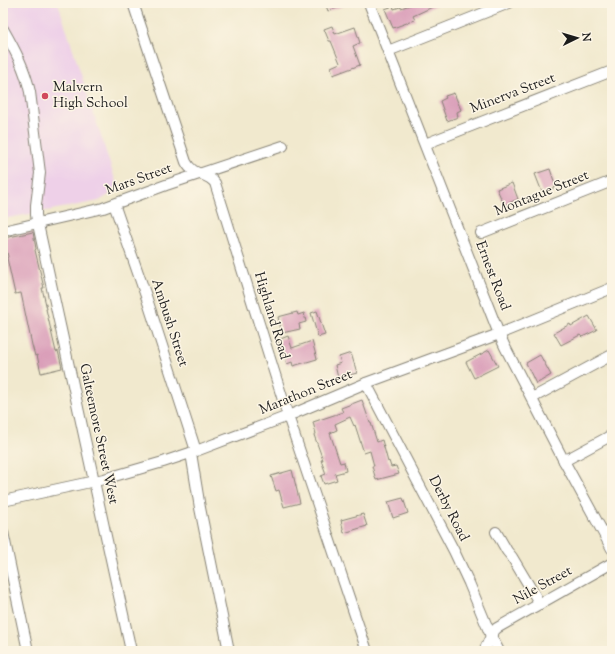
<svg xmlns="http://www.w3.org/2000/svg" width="615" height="654" font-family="'Sorts Mill Goudy',serif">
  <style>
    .built { fill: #eed0e8 }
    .building { fill: #da9fb9 }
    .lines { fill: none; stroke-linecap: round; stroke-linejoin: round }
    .minor-casing { stroke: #868275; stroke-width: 12 }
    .minor { stroke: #fff; stroke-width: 10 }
    .poi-dot { fill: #d1495b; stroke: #fcf5e5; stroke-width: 1.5 }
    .labels { text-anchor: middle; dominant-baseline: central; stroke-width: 3; stroke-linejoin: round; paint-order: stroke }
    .poi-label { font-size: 14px; fill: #1c1c1c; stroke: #fcf5e5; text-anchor: start }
    .street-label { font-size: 14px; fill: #1c1c1c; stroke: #fcf5e5 }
  </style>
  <rect width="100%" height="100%" fill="#fcf5e5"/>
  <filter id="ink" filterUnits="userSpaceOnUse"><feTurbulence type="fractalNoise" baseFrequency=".025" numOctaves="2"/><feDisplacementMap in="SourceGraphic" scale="8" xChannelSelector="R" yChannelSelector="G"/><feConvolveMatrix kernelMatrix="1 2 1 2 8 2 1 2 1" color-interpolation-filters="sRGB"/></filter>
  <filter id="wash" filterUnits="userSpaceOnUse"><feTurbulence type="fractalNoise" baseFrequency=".012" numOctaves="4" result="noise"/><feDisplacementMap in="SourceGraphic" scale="16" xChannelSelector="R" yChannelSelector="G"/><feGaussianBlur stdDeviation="0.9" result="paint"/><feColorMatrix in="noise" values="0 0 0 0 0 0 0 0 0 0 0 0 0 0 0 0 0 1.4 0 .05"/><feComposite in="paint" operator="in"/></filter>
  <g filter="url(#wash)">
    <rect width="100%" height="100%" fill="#f1e9ce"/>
    <path class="built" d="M 3,3 L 58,3 L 118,189 L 99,201 L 3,219 Z"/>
    <g id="blocks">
      <g class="building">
        <path d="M 325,3 L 347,3 L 348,4 L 328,11 Z"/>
        <path d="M 416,3 L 441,3 L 413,16 L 415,20 L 393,28 L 385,9 L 393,6 L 394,9 L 400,7 L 401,8 Z"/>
        <path d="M 332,26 L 335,34 L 355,27 L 360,43 L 353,46 L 360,65 L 333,75 L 331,67 L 340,63 L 331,41 L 329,41 L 324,29 Z"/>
        <path d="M 454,93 L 461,110 L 457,112 L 458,117 L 447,121 L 440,101 L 446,98 L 445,96 Z"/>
        <path d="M 550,169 L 556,187 L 542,192 L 535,174 Z"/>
        <path d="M 512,183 L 518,199 L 504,205 L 497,189 Z"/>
        <path d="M 33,232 L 36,249 L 35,250 L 44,288 L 42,288 L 47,309 L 46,309 L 56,352 L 58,351 L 62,368 L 41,373 L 37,355 L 35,356 L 32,345 L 21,293 L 15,294 L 7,258 L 8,257 L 4,238 Z"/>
        <path d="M 317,311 L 325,335 L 318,337 L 311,313 Z"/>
        <path d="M 297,312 L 298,315 L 304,313 L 306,322 L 299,324 L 300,329 L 282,333 L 278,317 Z"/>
        <path d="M 589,316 L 597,330 L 582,337 L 580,335 L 561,345 L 554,333 L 570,324 L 571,326 Z"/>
        <path d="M 288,336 L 292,348 L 312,341 L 317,359 L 293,366 L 292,362 L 287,364 L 278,340 Z"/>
        <path d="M 489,350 L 498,366 L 474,378 L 466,362 Z"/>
        <path d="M 351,353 L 357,373 L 338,378 L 335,365 L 341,363 L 339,357 Z"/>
        <path d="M 540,355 L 551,375 L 536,384 L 526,363 Z"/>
        <path d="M 362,400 L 370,423 L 371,423 L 377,442 L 382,440 L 388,462 L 389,461 L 391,467 L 396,466 L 399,474 L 376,480 L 372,466 L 374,466 L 370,451 L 364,453 L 355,425 L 354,426 L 350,417 L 335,424 L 337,430 L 330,433 L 340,463 L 344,462 L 346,471 L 335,474 L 337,480 L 324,484 L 321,476 L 326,474 L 321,460 L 323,460 L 314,435 L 316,434 L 313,422 L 343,412 L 341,408 Z"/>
        <path d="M 292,470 L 300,503 L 284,507 L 279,490 L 276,491 L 271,476 Z"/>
        <path d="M 403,498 L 408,513 L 393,518 L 388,502 Z"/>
        <path d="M 363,514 L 367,526 L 344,533 L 341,520 Z"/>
      </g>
    </g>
  </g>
  <g filter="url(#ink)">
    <use href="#blocks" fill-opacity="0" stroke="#868275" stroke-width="1"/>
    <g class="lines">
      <g class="minor-casing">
        <g id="minor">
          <path d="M 133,3 L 186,162 C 193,176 208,173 215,183 L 288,416 L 367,651"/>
          <path d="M 369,3 L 499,334 L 505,347 L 564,461 L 612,549"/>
          <path d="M 3,29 C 15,50 25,69 30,92 L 40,173 L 36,205 L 36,215 L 131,651"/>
          <path d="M 388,51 L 509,3"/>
          <path d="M 425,144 L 612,71"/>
          <path d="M 114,204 L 146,296 L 196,451"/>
          <path d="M 3,231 L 103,208 L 166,185 L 283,146"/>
          <path d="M 481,233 L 612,181"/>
          <path d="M 366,383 L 454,551 L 469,583 L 491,636 L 499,651"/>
          <path d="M 532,398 L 610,356"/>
          <path d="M 191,453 L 200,508 L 229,651"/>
          <path d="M 564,461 L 612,435"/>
          <path d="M 3,501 L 104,479 L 163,462 L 196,451 L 288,416 L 366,383 L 499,334 L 612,288"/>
          <path d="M 3,532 L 28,651"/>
          <path d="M 496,532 L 507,551 L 512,557 L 540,604"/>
          <path d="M 484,651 L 493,632 L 497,628 L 612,563"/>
        </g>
      </g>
      <use href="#minor" class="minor"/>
    </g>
  </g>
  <circle class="poi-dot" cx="45" cy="96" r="4"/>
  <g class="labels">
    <g class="poi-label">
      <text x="53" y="88">Malvern<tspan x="53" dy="16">High School</tspan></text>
    </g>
    <g class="street-label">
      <text transform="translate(513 94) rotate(-21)">Minerva Street</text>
      <text transform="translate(139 180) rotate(-20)">Mars Street</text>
      <text transform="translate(542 194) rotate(-22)">Montague Street</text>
      <text transform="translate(492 276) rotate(69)">Ernest Road</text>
      <text transform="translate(271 316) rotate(73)">Highland Road</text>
      <text transform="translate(169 323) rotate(72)">Ambush Street</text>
      <text transform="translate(306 393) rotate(-22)">Marathon Street</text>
      <text transform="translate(98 434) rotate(78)">Galteemore Street West</text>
      <text transform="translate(448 509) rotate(63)">Derby Road</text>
      <text transform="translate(543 586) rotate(-29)">Nile Street</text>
    </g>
  </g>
  <rect width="615" height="654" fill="none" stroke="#fcf5e5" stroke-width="16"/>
  <g transform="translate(577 38) rotate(85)" stroke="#fcf5e5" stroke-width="3" paint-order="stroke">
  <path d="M0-3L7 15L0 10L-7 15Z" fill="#1c1c1c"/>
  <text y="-6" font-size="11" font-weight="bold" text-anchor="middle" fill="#1c1c1c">N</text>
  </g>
</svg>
